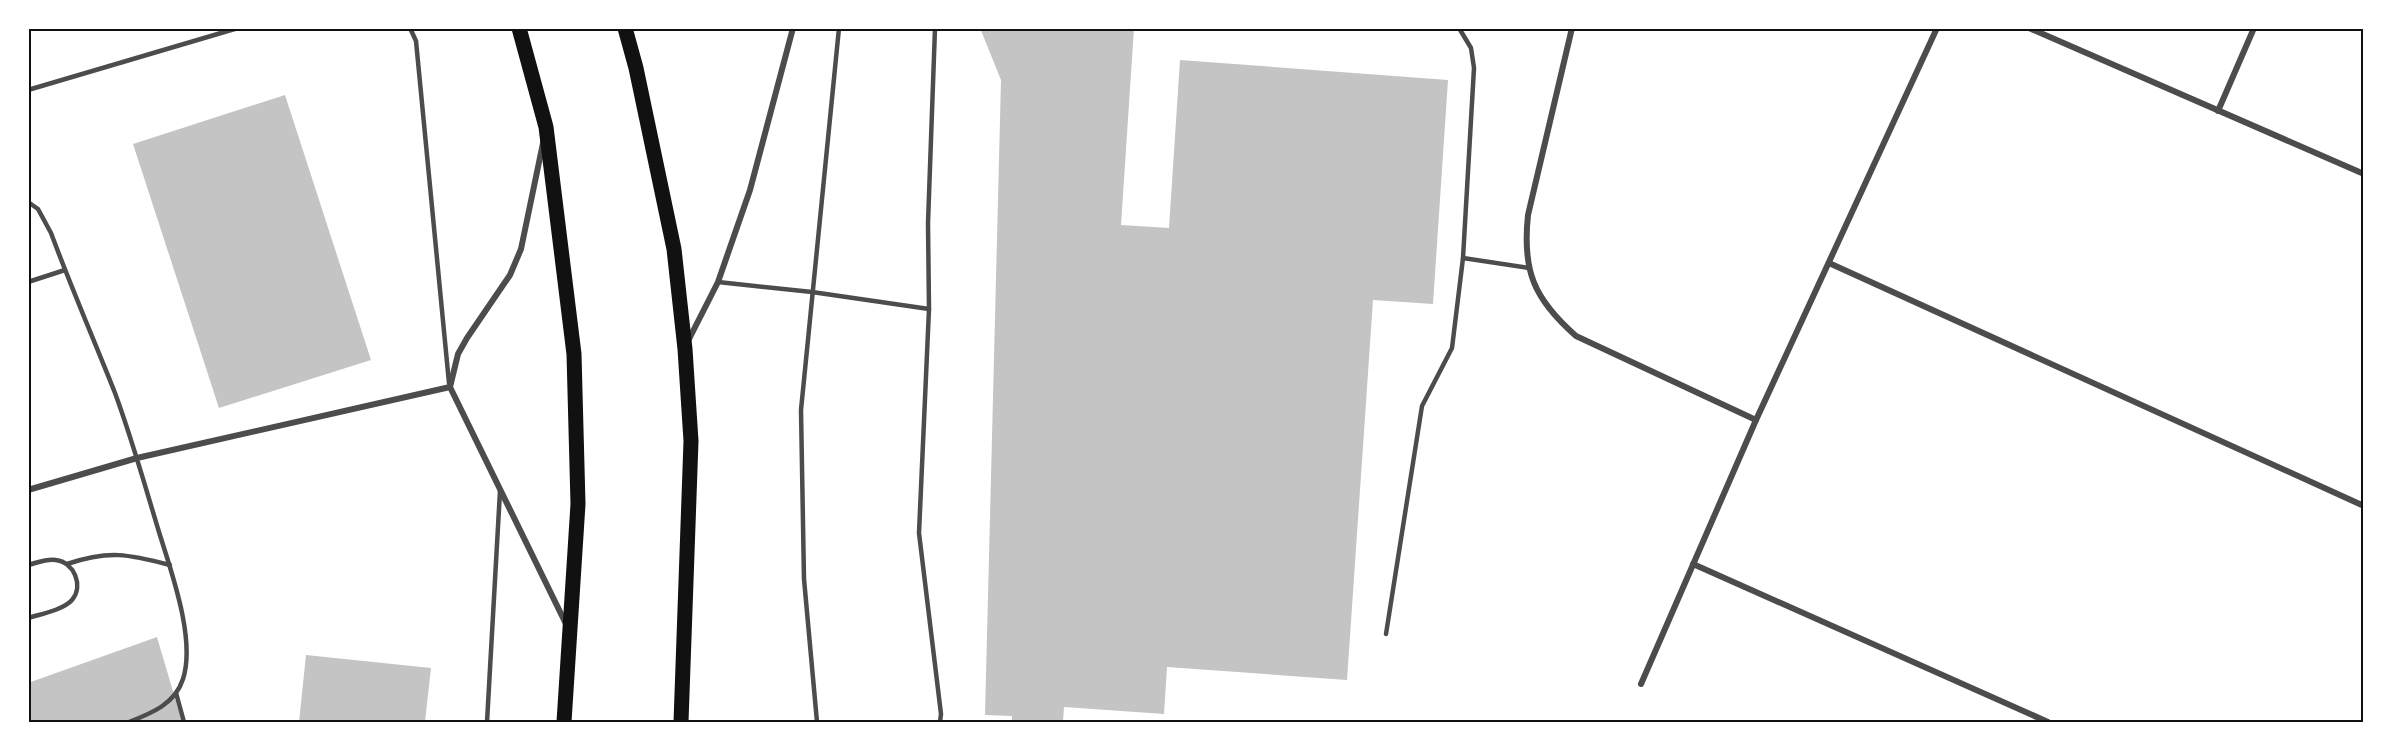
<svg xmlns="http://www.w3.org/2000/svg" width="2392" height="751" font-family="Signika,sans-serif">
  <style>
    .building { fill: #c4c4c4 }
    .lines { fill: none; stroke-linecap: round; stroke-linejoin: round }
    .service { stroke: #4c4c4c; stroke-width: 4.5 }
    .minor { stroke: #4c4c4c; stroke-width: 6 }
    .primary { stroke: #111; stroke-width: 15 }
    .neatline { fill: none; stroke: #111; stroke-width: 2 }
  </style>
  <rect width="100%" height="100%" fill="#fff"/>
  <g class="building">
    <path d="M 980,28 L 1134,28 L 1121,225 L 1169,228 L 1180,60 L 1448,80 L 1433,304 L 1373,300 L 1347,680 L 1167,667 L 1164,714 L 1064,707 L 1063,722 L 1012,722 L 1012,716 L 985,715 L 1001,80 Z"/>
    <path d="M 285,95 L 371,360 L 219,408 L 133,144 Z"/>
    <path d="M 157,637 L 182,722 L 28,722 L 28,683 Z"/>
    <path d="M 306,655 L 431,668 L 425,722 L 299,722 Z"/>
  </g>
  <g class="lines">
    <g class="service">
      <path d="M 410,28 L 416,41 L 449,383"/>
      <path d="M 935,28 L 928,223 L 929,309 L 919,533 L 941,714 L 940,722"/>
      <path d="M 28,90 L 238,28"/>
      <path d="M 28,202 L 38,209 L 51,233 C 71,287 94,340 115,393 C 132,439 145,486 159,532 C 171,571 196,639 183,679 C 175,704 152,713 129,722"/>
      <path d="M 1463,258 L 1529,268"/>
      <path d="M 28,282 L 65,270"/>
      <path d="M 718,282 L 812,292 L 929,309"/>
      <path d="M 67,564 C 109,550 128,554 170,565"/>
      <path d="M 28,565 C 37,563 47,558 56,560 C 74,562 84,586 72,600 C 63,610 41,614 28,618"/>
      <path d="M 1386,634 L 1422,406 L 1452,348 L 1463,258 L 1474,68 L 1471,48 L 1459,28"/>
      <path d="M 176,693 L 184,722"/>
      <path d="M 487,722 L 500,491"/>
      <path d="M 817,722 L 804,579 L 801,410 L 839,28"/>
    </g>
    <g class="minor">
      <path d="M 1572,28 L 1528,215 C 1522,271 1534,299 1576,336 L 1756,420"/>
      <path d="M 2029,28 L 2364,174"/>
      <path d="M 2218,111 L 2254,28"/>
      <path d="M 543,143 L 521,249 L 510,275 L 467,338 L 458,354 L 450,387 L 566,624"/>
      <path d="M 1829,263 L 2364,506"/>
      <path d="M 687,343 L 718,282 L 750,190 L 793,28"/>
      <path d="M 28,490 L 137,458 L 450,387"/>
      <path d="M 1693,564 L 2048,722"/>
      <path d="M 1641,684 L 1756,420 L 1937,28"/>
    </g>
    <g class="primary">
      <path d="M 519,28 L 546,127 L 574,354 L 578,504 L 564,722"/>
      <path d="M 625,28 L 636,68 L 674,249 L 685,349 L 691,441 L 681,722"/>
    </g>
  </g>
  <rect width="2392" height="751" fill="none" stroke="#ffffff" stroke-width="60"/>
  <rect x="30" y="30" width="2332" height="691" class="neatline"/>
</svg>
